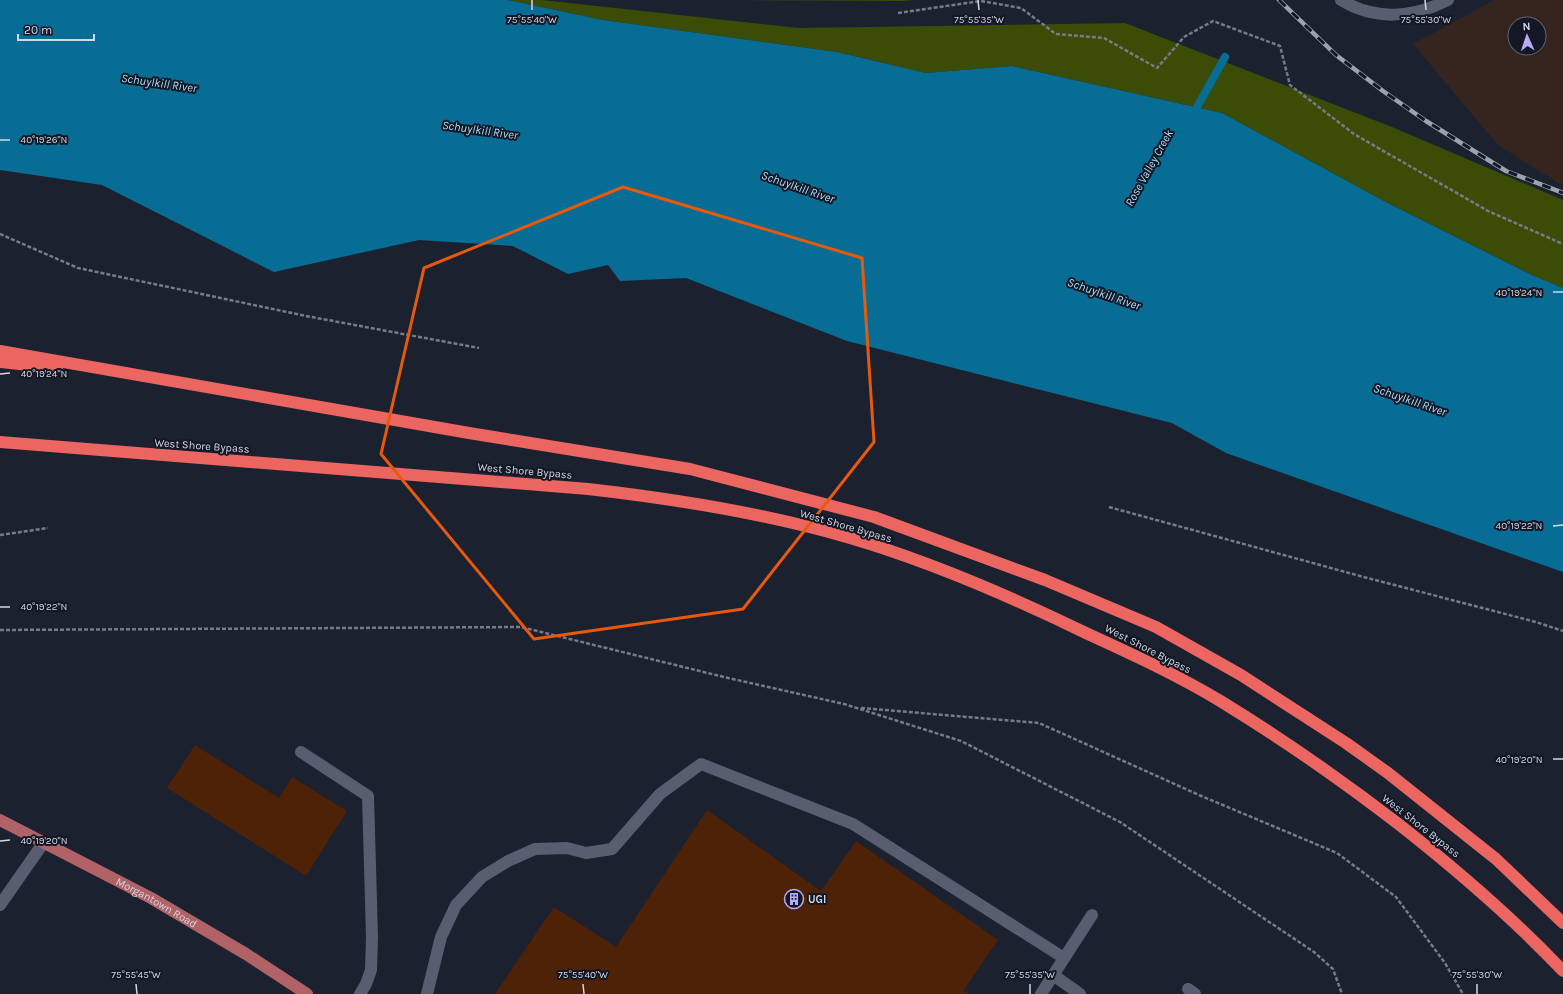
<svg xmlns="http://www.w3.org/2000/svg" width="1563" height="994" font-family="Karla,sans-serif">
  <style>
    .industrial { fill: #36241e; fill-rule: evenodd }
    .green { fill: #3b4c06 }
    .water { fill: #086d94 }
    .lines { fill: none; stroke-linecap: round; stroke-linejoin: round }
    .stream { stroke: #086d94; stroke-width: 8 }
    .building { fill: #4e2206 }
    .path { stroke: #777b88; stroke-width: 2.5; stroke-dasharray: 4 2; stroke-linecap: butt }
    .minor { stroke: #585e70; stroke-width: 12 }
    .major { stroke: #b06267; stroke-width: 12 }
    .highway { stroke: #eb6561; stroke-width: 12 }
    .rail-casing { stroke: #9ea2ae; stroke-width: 4.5 }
    .rail { stroke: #131726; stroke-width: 3; stroke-dasharray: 9; stroke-linecap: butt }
    .marked { fill: none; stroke: #e8590c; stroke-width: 3; stroke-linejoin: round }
    .ticks { fill: none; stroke: #d4d8e3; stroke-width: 1.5 }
    .labels { text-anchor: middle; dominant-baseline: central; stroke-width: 4; stroke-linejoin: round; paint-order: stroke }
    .street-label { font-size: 11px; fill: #d4d8e3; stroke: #131726 }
    .poi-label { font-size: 11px; font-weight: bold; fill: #d4d8e3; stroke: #131726; text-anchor: start }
    .water-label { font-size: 12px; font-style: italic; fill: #addef9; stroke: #131726 }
    .ticks-label { font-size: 10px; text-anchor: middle; fill: #d4d8e3; stroke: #131726; stroke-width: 4; stroke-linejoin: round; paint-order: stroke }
  </style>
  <rect width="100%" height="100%" fill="#1c2130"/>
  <path class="industrial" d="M 1494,0 L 1563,0 L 1563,186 L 1498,145 L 1413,44 ZM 1515,24 L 1539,24 L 1539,48 L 1515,48 Z"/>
  <g class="green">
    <path d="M 508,0 L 542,0 L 798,28 L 1125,23 L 1392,127 L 1563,200 L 1563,288 L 1532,275 L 1384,201 L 1222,113 L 1012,66 L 926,73 L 837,52 L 603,20 Z"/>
    <path d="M 742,0 L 914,0 L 902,1 Z"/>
  </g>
  <path class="water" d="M 0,0 L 508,0 L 603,20 L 837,52 L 926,73 L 1012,66 L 1222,113 L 1384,201 L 1532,275 L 1563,288 L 1563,572 L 1226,453 L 1172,423 L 847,341 L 686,278 L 620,281 L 608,265 L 568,274 L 513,246 L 419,240 L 274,272 L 102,185 L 0,170 Z"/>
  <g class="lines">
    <path class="stream" d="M 1192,116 L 1225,57"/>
  </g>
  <g class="building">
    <path d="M 195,745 L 279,798 L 292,777 L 347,811 L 306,876 L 167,788 Z"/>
    <path d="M 707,810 L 821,891 L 856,841 L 998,940 L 963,991 L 968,994 L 495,994 L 554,907 L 616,947 Z"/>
  </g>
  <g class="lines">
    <g class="path">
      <path d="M 898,13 L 981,1 L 1021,8 L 1056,34 L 1104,38 L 1157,68 L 1184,37 L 1213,21 L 1280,46 L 1290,85 L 1354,134 L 1488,211 L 1563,244"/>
      <path d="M 0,234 L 78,268 L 306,316 L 479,348"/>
      <path d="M 1109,507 L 1360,576 L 1536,622 L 1563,631"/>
      <path d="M 0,535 L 48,528"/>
      <path d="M 0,630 L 521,627 L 728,678 L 844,704 L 961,741 L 1120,822 L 1314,952 L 1333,969 L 1342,994"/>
      <path d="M 861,708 L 1039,723 L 1199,795 L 1337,853 L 1396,897 L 1445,963 L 1463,994"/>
    </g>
    <g class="minor">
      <path d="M 1341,0 C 1375,21 1413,18 1448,0"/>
      <path d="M 301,752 L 368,796 L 372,937 L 371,970 L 366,984 L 360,994"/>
      <path d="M 0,905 L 44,842"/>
      <path d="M 1053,975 L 1080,994"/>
      <path d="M 1188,989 L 1195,994"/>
      <path d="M 427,994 L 441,937 L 456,905 L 482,877 L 508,861 L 535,849 L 567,848 L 586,853 L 612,849 L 660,794 L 701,764 L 853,824 L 1064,958"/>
      <path d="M 1041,994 L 1092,915"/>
    </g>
    <path class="major" id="s1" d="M 0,820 L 151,898 L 246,954 L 307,994"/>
    <g class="highway">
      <path d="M 0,351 L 469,433 L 690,469 L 874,517 L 1045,580 L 1156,627 L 1241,675 L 1346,743 L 1388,773 L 1496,859 L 1563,923"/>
      <path d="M 0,362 L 57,368"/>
      <path d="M 0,442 L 588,489 C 676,499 765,513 850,538 C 932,562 1012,597 1088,634 C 1134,655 1179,676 1222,702 C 1284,740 1344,782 1401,826 C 1458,871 1513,918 1563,971"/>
    </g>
    <g class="rail-casing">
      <path id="rail" d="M 1279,0 L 1336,55 L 1383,91 L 1426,121 L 1506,171 L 1563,193"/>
    </g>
    <use href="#rail" class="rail"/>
  </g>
  <path class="marked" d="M 623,187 L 862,258 L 874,442 L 743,609 L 534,639 L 381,454 L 424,268 Z"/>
  <path class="ticks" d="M 532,0 L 532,10M 978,0 L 979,10M 1425,0 L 1426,10M 0,140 L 10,140M 1553,292 L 1563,292M 0,374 L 10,373M 1553,526 L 1563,525M 0,607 L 10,607M 1553,759 L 1563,759M 0,841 L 10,840M 136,984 L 137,994M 583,984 L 584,994M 1030,984 L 1030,994M 1477,984 L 1477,994"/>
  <defs>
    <g id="building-ring" transform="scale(1)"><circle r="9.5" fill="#131726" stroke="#b6acf8" stroke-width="1.5"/><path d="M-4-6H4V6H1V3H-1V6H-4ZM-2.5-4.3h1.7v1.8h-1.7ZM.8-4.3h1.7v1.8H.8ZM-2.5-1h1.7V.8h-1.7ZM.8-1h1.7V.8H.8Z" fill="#b6acf8"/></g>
  </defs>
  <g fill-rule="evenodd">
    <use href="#building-ring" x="794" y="899"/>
  </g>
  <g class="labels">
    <g class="street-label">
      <text transform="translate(202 446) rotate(4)">West Shore Bypass</text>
      <text transform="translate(525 471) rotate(5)">West Shore Bypass</text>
      <text transform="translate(846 526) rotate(16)">West Shore Bypass</text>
      <text transform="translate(1148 649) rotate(27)">West Shore Bypass</text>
      <text transform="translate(1421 826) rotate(38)">West Shore Bypass</text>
      <text stroke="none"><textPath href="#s1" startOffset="177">Morgantown Road</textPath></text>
    </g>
    <g class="poi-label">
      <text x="808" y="899">UGI</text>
    </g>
    <g class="water-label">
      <text transform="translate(159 83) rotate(8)">Schuylkill River</text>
      <text transform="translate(480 130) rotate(8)">Schuylkill River</text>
      <text transform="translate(1149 168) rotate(-61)">Rose Valley Creek</text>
      <text transform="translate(798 187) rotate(19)">Schuylkill River</text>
      <text transform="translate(1104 294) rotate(19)">Schuylkill River</text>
      <text transform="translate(1410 400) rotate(19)">Schuylkill River</text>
    </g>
  </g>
  <g class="ticks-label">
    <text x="532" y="23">75°55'40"W</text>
    <text x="979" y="23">75°55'35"W</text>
    <text x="1426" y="23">75°55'30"W</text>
    <text x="44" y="143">40°19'26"N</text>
    <text x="1519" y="296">40°19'24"N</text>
    <text x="44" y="377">40°19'24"N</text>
    <text x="1519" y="529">40°19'22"N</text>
    <text x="44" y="610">40°19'22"N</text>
    <text x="1519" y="763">40°19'20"N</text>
    <text x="44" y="844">40°19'20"N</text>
    <text x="136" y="978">75°55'45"W</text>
    <text x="583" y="978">75°55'40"W</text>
    <text x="1030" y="978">75°55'35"W</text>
    <text x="1477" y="978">75°55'30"W</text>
  </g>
  <g transform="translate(1527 36) rotate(357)"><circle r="19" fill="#131726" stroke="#606472"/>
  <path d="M0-3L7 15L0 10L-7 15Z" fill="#b6acf8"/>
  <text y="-6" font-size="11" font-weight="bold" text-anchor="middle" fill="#d4d8e3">N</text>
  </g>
  <path d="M18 34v6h76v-6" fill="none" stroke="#d4d8e3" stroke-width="2"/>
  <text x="24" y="34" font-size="12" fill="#d4d8e3" stroke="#131726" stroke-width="3" paint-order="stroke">20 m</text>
</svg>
